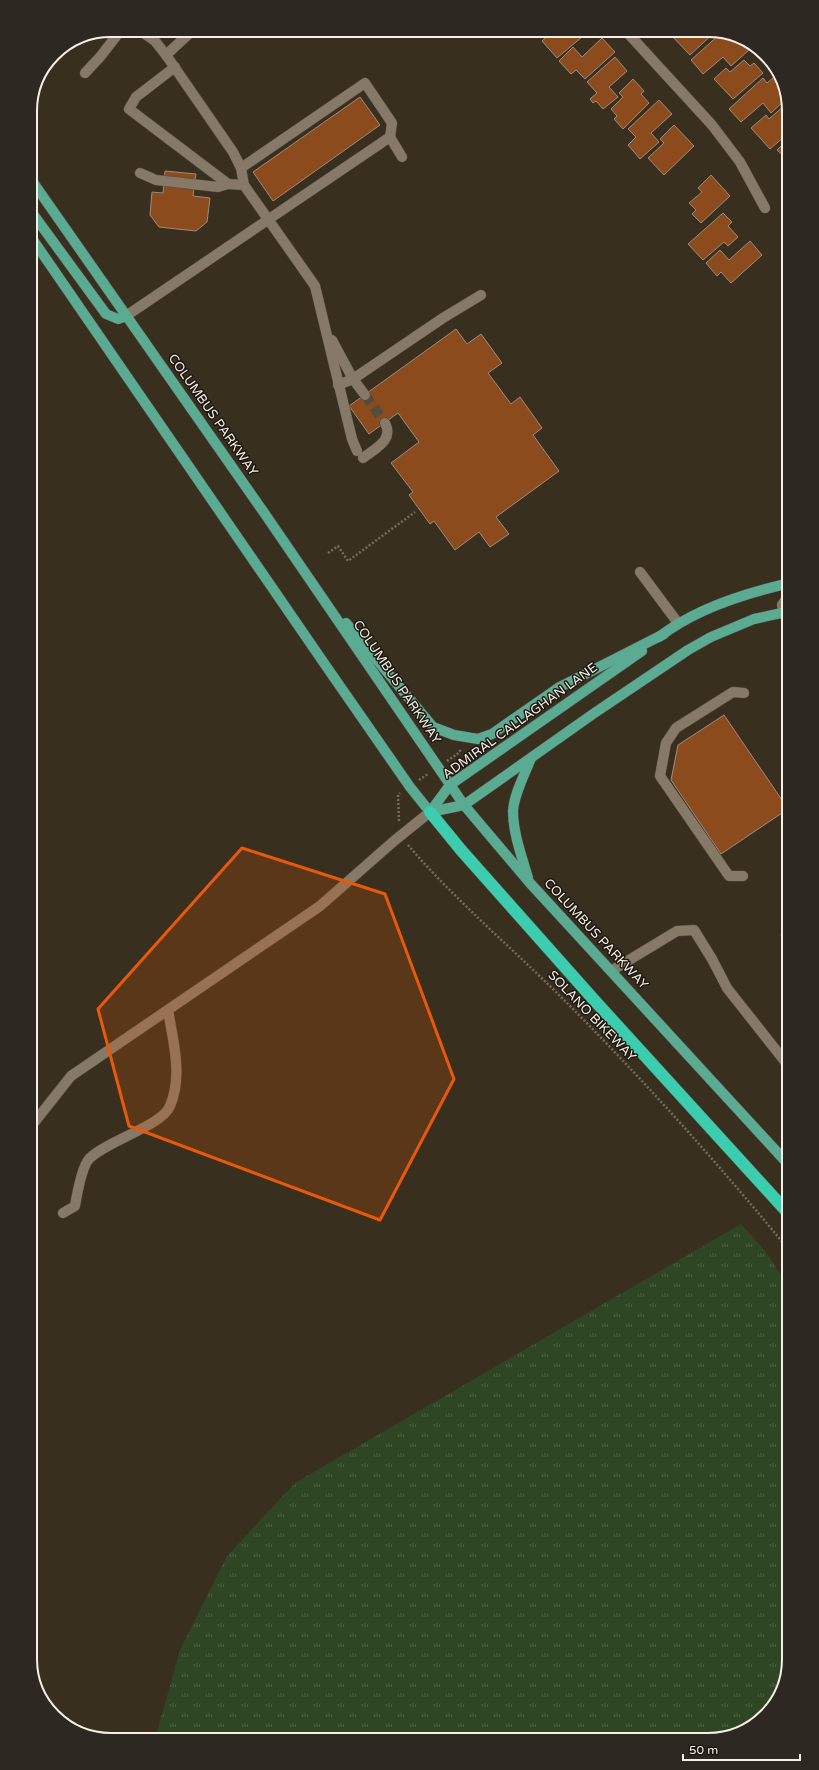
<svg xmlns="http://www.w3.org/2000/svg" width="819" height="1770" font-family="'Varela Round',sans-serif">
  <style>
    .grass { fill: url(#grass-tufts) }
    .building { fill: #8b4b1d; stroke: #9f8b7f }
    .lines { fill: none; stroke-linecap: round; stroke-linejoin: round }
    .minor-tunnel { stroke: #554c3d; stroke-width: 10; stroke-dasharray: 10 5; stroke-linecap: butt }
    .minor-casing { stroke: #534b3d; stroke-width: 11 }
    .major-casing { stroke: #534b3d; stroke-width: 11 }
    .highway-casing { stroke: #534b3d; stroke-width: 13 }
    .path { stroke: #756c5e; stroke-width: 2.5; stroke-dasharray: 2 2; stroke-linecap: butt }
    .minor { stroke: #867968; stroke-width: 10 }
    .major { stroke: #5aab92; stroke-width: 10 }
    .highway { stroke: #3cccae; stroke-width: 12 }
    .marked { fill: #e8590c; fill-opacity: 0.2; stroke: #e8590c; stroke-width: 3; stroke-linejoin: round }
    .labels { text-anchor: middle; dominant-baseline: central; stroke-width: 3; stroke-linejoin: round; paint-order: stroke }
    .street-label { font-size: 13px; fill: #f6efe5; stroke: #1c1811 }
    .rim { fill: none; stroke: #f6efe5; stroke-width: 2 }
  </style>
  <defs>
    <pattern id="grass-tufts" width="24" height="20" patternUnits="userSpaceOnUse"><rect width="24" height="20" fill="#2f4624"/><path d="M3 7l-1-3M5 7V3M7 7l1-3M15 17l-1-3M17 17v-4M19 17l1-3" fill="none" stroke="#4e6144"/></pattern>
  </defs>
  <rect width="100%" height="100%" fill="#392f1f"/>
  <path class="grass" d="M 741,1224 L 766,1252 L 788,1286 L 789,1659 L 775,1704 L 734,1736 L 155,1739 L 180,1650 L 227,1556 L 295,1483 Z"/>
  <g class="building">
    <path d="M 554,30 L 589,30 L 589,31 L 557,58 L 542,41 Z"/>
    <path d="M 676,30 L 713,30 L 716,31 L 690,55 L 671,35 Z"/>
    <path d="M 721,33 L 741,41 L 749,50 L 731,66 L 723,57 L 703,74 L 691,60 Z"/>
    <path d="M 602,38 L 615,52 L 585,79 L 576,70 L 571,74 L 559,61 L 573,47 L 582,57 Z"/>
    <path d="M 615,57 L 627,71 L 609,87 L 618,97 L 603,109 L 596,101 L 593,103 L 590,99 L 597,93 L 587,82 Z"/>
    <path d="M 744,60 L 750,66 L 754,63 L 763,73 L 733,99 L 714,79 L 726,68 L 730,72 Z"/>
    <path d="M 774,77 L 783,88 L 779,91 L 785,98 L 785,100 L 771,113 L 763,103 L 741,122 L 729,109 L 763,78 L 767,83 Z"/>
    <path d="M 633,79 L 644,91 L 641,94 L 649,103 L 623,129 L 614,119 L 617,116 L 611,109 L 623,97 L 619,93 Z"/>
    <path d="M 360,97 L 380,125 L 273,201 L 253,172 Z"/>
    <path d="M 659,100 L 672,114 L 651,133 L 659,142 L 640,159 L 628,145 L 636,137 L 628,129 Z"/>
    <path d="M 785,105 L 785,136 L 770,149 L 751,128 L 766,115 L 769,119 Z"/>
    <path d="M 674,125 L 694,146 L 664,175 L 648,158 L 664,143 L 660,139 Z"/>
    <path d="M 785,142 L 785,157 L 777,150 Z"/>
    <path d="M 165,171 L 196,174 L 193,196 L 210,198 L 207,222 L 196,231 L 159,227 L 150,215 L 152,192 L 163,193 Z"/>
    <path d="M 711,175 L 730,196 L 701,223 L 692,214 L 696,210 L 689,203 L 702,192 L 698,188 Z"/>
    <path d="M 723,213 L 732,222 L 728,226 L 738,237 L 728,246 L 724,242 L 703,260 L 688,244 Z"/>
    <path d="M 750,241 L 762,255 L 731,283 L 721,272 L 717,276 L 706,263 L 720,250 L 729,260 Z"/>
    <path d="M 456,329 L 467,344 L 481,334 L 502,363 L 488,373 L 511,404 L 520,397 L 542,428 L 533,435 L 559,471 L 496,517 L 509,534 L 490,547 L 479,532 L 455,550 L 434,521 L 430,524 L 409,495 L 413,492 L 391,463 L 419,442 L 398,413 L 369,434 L 349,406 Z"/>
    <path d="M 724,715 L 784,803 L 782,813 L 721,854 L 671,780 L 678,745 Z"/>
    <path d="M 787,931 L 787,944 L 781,935 Z"/>
  </g>
  <g class="lines">
    <path class="minor-tunnel" d="M 365,395 L 385,423"/>
    <g class="minor-casing">
      <g id="minor">
        <path d="M 139,30 L 155,41 L 166,55 L 233,152 L 241,168 L 244,185"/>
        <path d="M 625,30 L 712,125 L 740,162 L 765,208"/>
        <path d="M 166,55 L 193,30"/>
        <path d="M 175,67 L 136,97 L 129,109 L 228,184 L 244,185 L 315,286 L 352,439 L 357,451"/>
        <path d="M 85,73 L 100,57 L 121,30"/>
        <path d="M 241,168 L 365,83 L 392,123 L 390,137 L 402,157"/>
        <path d="M 140,173 L 156,180 L 218,187 L 228,184"/>
        <path d="M 126,316 L 390,137"/>
        <path d="M 332,340 L 353,379 L 365,395"/>
        <path d="M 338,385 L 353,379 L 443,318 L 481,295"/>
        <path d="M 363,458 C 376,448 394,440 385,423"/>
        <path d="M 640,572 L 678,623"/>
        <path d="M 786,599 L 782,605 L 786,618"/>
        <path d="M 743,876 L 729,876 L 660,776 L 666,743 L 676,728 L 733,692 L 744,693"/>
        <path d="M 611,971 L 677,931 L 694,930 L 712,959 L 727,988 L 787,1064"/>
        <path d="M 33,1124 L 71,1076 L 320,906 L 394,841 L 430,812"/>
        <path d="M 63,1213 L 75,1206 C 77,1194 82,1167 89,1159 C 106,1141 162,1126 170,1106 C 183,1076 173,1041 168,1010"/>
      </g>
    </g>
    <g class="major-casing">
      <g id="major">
        <path d="M 30,178 L 267,517 L 464,805 L 529,882 L 788,1164"/>
        <path d="M 30,210 L 106,314 L 118,319 L 126,316"/>
        <path d="M 31,237 L 326,666 L 410,787 L 430,812"/>
        <path d="M 346,623 L 433,727 L 454,735 L 478,739 L 492,734 L 558,688 L 664,634"/>
        <path d="M 659,637 C 695,609 742,594 786,584"/>
        <path d="M 430,812 L 450,785 L 642,651"/>
        <path d="M 430,812 L 464,805 L 593,714 L 688,650 L 711,637 L 754,619 L 786,612"/>
        <path d="M 528,878 C 522,857 513,833 513,811 C 514,794 525,774 531,758"/>
      </g>
    </g>
    <g class="highway-casing">
      <path id="highway" d="M 430,812 L 461,850 L 595,1001 L 788,1213"/>
    </g>
    <g class="path">
      <path d="M 328,553 L 338,546 L 348,561 L 415,512"/>
      <path d="M 447,761 L 460,752 L 460,748"/>
      <path d="M 419,780 L 428,774"/>
      <path d="M 399,821 L 398,795 L 400,793"/>
      <path d="M 408,845 C 455,900 511,947 562,998 C 641,1077 717,1162 788,1249"/>
    </g>
    <use href="#minor" class="minor"/>
    <use href="#major" class="major"/>
    <use href="#highway" class="highway"/>
  </g>
  <path class="marked" d="M 242,848 L 385,894 L 454,1079 L 380,1220 L 129,1126 L 98,1009 Z"/>
  <g class="labels">
    <g class="street-label">
      <text transform="translate(213 415) rotate(55)">COLUMBUS PARKWAY</text>
      <text transform="translate(397 682) rotate(56)">COLUMBUS PARKWAY</text>
      <text transform="translate(520 721) rotate(-36)">ADMIRAL CALLAGHAN LANE</text>
      <text transform="translate(596 934) rotate(47)">COLUMBUS PARKWAY</text>
      <text transform="translate(592 1016) rotate(46)">SOLANO BIKEWAY</text>
    </g>
  </g>
  <path d="M0 0H819V1770H0ZM111 37H708A74 74 0 0 1 782 111V1659A74 74 0 0 1 708 1733H111A74 74 0 0 1 37 1659V111A74 74 0 0 1 111 37Z" fill="#2d2922" fill-rule="evenodd"/>
  <path class="rim" d="M111 37H708A74 74 0 0 1 782 111V1659A74 74 0 0 1 708 1733H111A74 74 0 0 1 37 1659V111A74 74 0 0 1 111 37Z"/>
  <path d="M683 1754v6h117v-6" fill="none" stroke="#f6efe5" stroke-width="2"/>
  <text x="689" y="1754" font-size="12" fill="#f6efe5" stroke="#1c1811" stroke-width="3" paint-order="stroke">50 m</text>
</svg>
